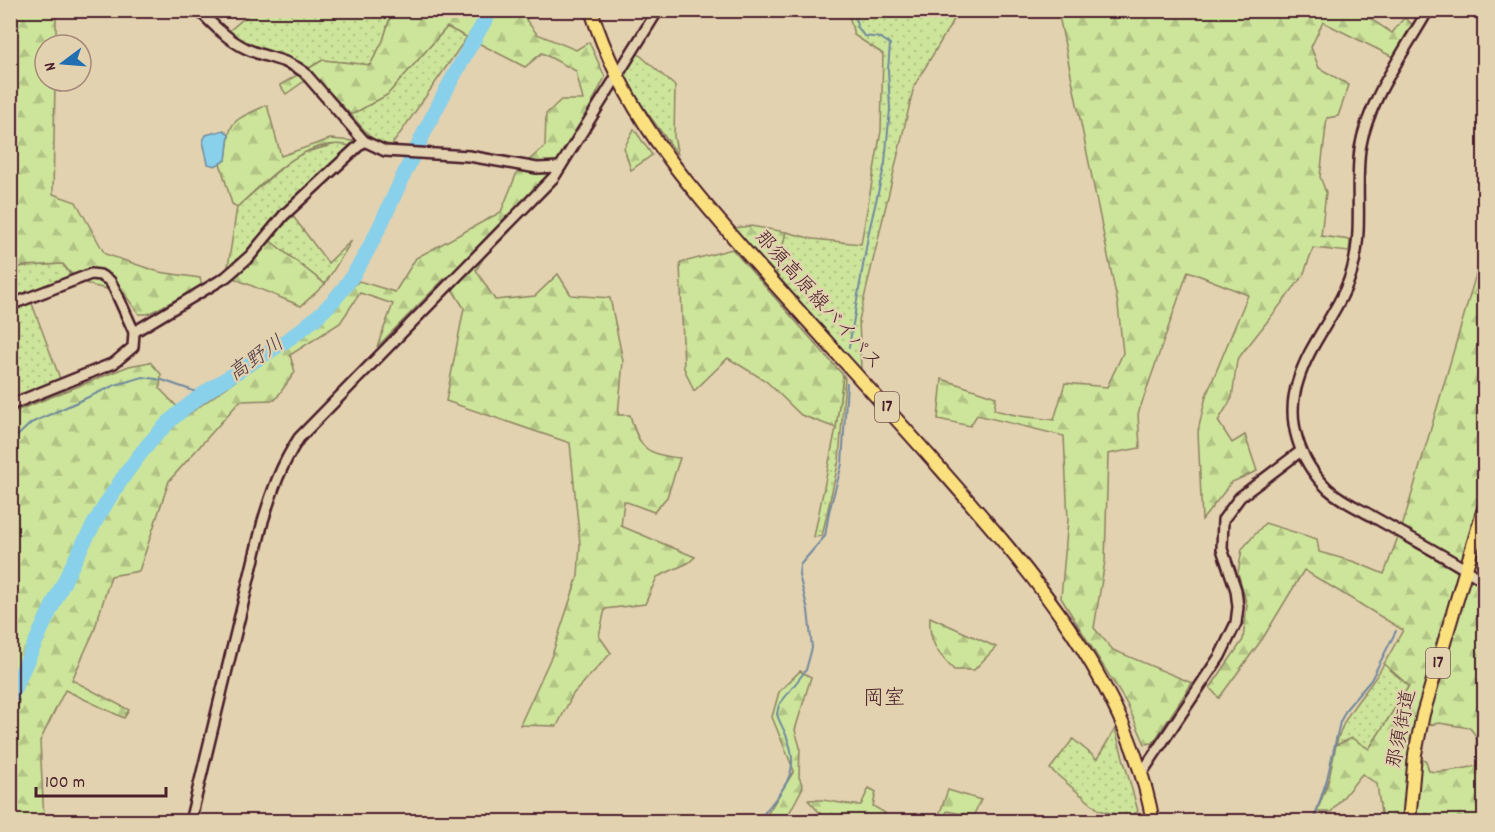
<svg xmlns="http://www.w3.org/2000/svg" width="1495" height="832" font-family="Dekko,'Klee One',sans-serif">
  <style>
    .grass { fill: url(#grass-dots); stroke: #8c8262; stroke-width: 1.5 }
    .forest { fill: url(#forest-firs); stroke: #8c8262; stroke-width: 1.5 }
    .water { fill: #89d0ea; stroke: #70899e; stroke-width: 1.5 }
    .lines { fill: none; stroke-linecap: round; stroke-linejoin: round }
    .stream { stroke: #70899e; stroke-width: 2 }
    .river { stroke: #89d0ea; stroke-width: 15 }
    .minor-casing { stroke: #4a1f2b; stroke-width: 14 }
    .major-casing { stroke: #4a1f2b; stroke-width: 16 }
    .minor { stroke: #e3d2af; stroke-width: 9 }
    .major { stroke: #fbe080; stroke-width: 12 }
    .labels { text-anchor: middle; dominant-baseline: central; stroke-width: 4.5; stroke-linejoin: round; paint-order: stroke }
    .shield { fill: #e3d2af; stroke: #785553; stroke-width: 1.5 }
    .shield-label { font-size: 18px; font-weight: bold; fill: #4a1f2b }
    .street-label { font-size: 20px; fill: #4a1f2b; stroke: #e3d2af }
    .water-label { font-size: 21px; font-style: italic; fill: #533a48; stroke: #e3d2af }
    .neighbourhood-label { font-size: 21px; fill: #4a1f2b; stroke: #e3d2af }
  </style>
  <defs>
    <pattern id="grass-dots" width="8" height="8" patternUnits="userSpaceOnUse" patternTransform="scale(1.5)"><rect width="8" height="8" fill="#cde59a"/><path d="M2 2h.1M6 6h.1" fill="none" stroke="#b2c485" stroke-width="1.8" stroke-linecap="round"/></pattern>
    <pattern id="forest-firs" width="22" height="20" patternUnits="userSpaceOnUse" patternTransform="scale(1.5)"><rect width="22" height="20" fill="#cde59a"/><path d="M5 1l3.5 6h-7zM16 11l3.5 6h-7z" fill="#b2c485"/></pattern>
  </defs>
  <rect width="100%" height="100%" fill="#e3d2af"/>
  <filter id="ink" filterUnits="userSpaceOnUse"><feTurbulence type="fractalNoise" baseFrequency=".0167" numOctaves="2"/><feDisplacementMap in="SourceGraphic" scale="12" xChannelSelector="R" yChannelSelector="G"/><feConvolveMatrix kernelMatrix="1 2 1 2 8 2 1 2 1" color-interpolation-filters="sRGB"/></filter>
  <g filter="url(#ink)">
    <g class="grass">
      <path d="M 339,10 L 345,13 L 347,11 L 392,11 L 383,41 L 370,65 L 323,60 L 307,69 L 299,63 L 249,46 L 228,32 L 250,13 L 249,11 Z"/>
      <path d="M 945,11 L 959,11 L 914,86 L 859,320 L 861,370 L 776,274 L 786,232 L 813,239 L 861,244 L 881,131 L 883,54 L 854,35 L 848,11 Z"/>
      <path d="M 447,27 L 467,37 L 392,145 L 375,142 L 351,115 L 387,95 Z"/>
      <path d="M 635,51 L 675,86 L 674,137 L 678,155 L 641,104 L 623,71 Z"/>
      <path d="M 339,143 L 351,146 L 274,220 L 234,267 L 228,267 L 237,207 L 296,155 Z"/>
      <path d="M 292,215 L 328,263 L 352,240 L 325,284 L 269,240 Z"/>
      <path d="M 63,264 L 71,276 L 28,293 L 65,392 L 11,413 L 10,271 L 23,266 Z"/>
      <path d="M 843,375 L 845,378 L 839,460 L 822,536 L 814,537 L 836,428 Z"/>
      <path d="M 1384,664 L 1409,686 L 1369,749 L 1336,745 C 1346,707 1366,696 1384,664 Z"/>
      <path d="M 1115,729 L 1138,811 L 1128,818 L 1099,810 L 1050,769 L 1073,739 L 1097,759 Z"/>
    </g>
    <g class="forest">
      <path d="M 10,11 L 56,11 L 56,45 L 45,45 L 45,81 L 55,81 L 53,194 L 76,202 L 105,254 L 159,272 L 200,278 L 202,286 L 148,314 L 139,314 L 123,292 C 99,288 77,285 63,264 L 23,266 L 11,271 Z"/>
      <path d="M 392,11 L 533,11 L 526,20 L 537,34 L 576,50 L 589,42 L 605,77 L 574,138 L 550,175 L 506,222 L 476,270 L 495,300 L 535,296 L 558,274 L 571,295 L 610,298 L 623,361 L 618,415 L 630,415 C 639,448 646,455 680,458 L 667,497 L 654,512 L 624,501 L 621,526 L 695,557 L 688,563 L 657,577 L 645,604 L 605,609 L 599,636 L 611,653 L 573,694 L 557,726 L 520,725 L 552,655 L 578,576 L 580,544 L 570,443 L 446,401 L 464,308 L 445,278 L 377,347 L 393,304 L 360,293 L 340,323 L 290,355 L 295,372 L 275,400 L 240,401 L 169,481 L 139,571 L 111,576 L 94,631 L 72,680 L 129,710 L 124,718 L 65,690 L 40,741 L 44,821 L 18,821 C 3,789 8,733 19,700 L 11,700 L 11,413 L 129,366 L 150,362 L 161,374 L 160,389 L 186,416 L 296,338 L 359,281 L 395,292 L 416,258 L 501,212 L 518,170 L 545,146 L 546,114 L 561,100 L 583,100 L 576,71 L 542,53 L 525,67 L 447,27 L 387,95 L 351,115 L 313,75 L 286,94 L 280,85 L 323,60 L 370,65 L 383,41 Z"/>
      <path d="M 1367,11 L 1365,15 L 1392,33 L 1404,18 L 1412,24 L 1393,57 L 1323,22 L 1311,47 L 1319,68 L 1349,85 L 1338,116 L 1327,118 L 1320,177 L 1326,192 L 1321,236 L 1350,240 L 1349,252 L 1313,248 L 1303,276 L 1237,360 L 1232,398 L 1218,421 L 1232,443 L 1245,435 L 1257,471 L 1232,482 L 1202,520 L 1198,431 L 1206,396 L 1248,295 L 1188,271 L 1138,414 L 1140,448 L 1108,454 L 1105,561 L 1094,628 L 1113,650 L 1192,683 L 1153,743 L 1145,744 L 1127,704 L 1061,598 L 1068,520 L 1064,436 L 977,415 L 970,426 L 938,419 L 942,379 L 996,397 L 994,410 L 1020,416 L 1054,420 L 1065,383 L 1107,387 L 1123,353 L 1118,305 L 1058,11 Z"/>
      <path d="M 267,105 L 281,156 L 330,139 L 354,141 L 351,146 C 305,135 268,180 237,207 L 232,204 L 220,163 L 226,160 C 231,118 227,124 267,105 Z"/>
      <path d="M 634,129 L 652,155 L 631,170 L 624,148 Z"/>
      <path d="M 750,226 L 786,232 L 776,274 L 734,228 Z"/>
      <path d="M 269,240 L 325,284 L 301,306 L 233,278 Z"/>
      <path d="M 1484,247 L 1484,821 L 1415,821 L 1420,759 L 1426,761 L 1429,771 C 1443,774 1463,768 1478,766 L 1476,736 L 1470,728 L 1439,723 L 1424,726 L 1404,821 L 1382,821 L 1377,784 L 1362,774 L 1331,812 L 1317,812 L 1329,779 L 1336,745 L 1352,738 L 1369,749 L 1409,686 L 1384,664 L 1403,630 L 1304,570 L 1263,638 L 1219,698 L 1210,688 L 1243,640 L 1247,605 L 1238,573 L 1242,549 L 1265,523 L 1317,539 L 1319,552 L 1355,562 L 1384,574 L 1403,524 Z"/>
      <path d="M 732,249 L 843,375 L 836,428 L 801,415 L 766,381 L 728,358 L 694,391 L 684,368 L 680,263 Z"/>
      <path d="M 930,617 L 996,647 L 974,670 L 954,670 C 938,654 928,641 930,617 Z"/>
      <path d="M 800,671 L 811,677 L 795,730 L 800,747 L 799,777 L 803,787 L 785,821 L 763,821 L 794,771 L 772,717 L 779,692 Z"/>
      <path d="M 869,788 L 876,792 L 873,806 L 885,813 L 881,821 L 827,821 L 808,800 C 828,798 840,805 861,805 Z"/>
      <path d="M 948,790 L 981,800 L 973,816 L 947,811 L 943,821 L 937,821 Z"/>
    </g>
    <path class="water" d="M 224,130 L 229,135 L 226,160 L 215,166 L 208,164 L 203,141 L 206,135 Z"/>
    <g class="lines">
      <g class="stream">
        <path d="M 849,347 L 869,231 L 885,163 L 890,109 L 888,70 L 890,44 L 881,38 L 864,36 L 857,26 L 854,10"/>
        <path d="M 10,443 L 31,423 L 115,385 L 143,377 L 162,380 L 205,395"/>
        <path d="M 758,822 C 779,791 804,776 786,735 C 783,727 779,722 777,714 L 779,705 L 806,670 L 812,648 L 808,610 L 799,575 L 800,565 L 825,536 L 829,512 L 842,464 L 847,383"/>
        <path d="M 1313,822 L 1327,779 L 1340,722 L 1347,708 L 1371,680 L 1396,631"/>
      </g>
      <g class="river">
        <path d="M 10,698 C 51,610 98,492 167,424 C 216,375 287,352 334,300 C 367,263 386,211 408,166 C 433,113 461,61 491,10"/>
        <path d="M 10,819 L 12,822"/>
      </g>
      <g class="minor-casing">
        <g id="minor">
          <path d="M 199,10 C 213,25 228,40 247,49 C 266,58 287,59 304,72 L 364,141 L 385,151 L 469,156 L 537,168 L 560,167"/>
          <path d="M 1428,10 C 1404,53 1368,100 1360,149 C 1355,188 1363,228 1353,267 C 1343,308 1310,340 1298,381 C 1285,419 1299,461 1328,489 C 1340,500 1356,507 1370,515 C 1408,537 1448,557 1484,581"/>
          <path d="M 10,305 L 91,274 L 100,275 L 110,281 L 115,290 L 134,332 L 133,347 L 114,363 L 10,405"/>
          <path d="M 134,332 L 226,277 L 250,256 L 284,215 L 364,141"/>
          <path d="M 1141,774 L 1220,656 L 1236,623 L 1238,607 L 1236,590 L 1222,549 L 1223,520 L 1240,497 L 1301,451"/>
          <path d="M 190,822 L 263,521 C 272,491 281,465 299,438 L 554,177 L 658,10"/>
        </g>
      </g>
      <g class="major-casing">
        <g id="major">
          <path d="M 591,10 C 622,109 681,177 747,253 C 808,322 870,389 931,458 C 1025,565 1127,677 1153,822"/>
          <path d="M 1409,822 L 1415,754 L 1423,714 L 1484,508"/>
        </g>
      </g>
      <use href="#minor" class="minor"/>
      <use href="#major" class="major"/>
    </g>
  </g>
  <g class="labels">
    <g class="shield">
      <rect x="875" y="392" width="24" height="30" rx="4.5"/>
      <rect x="1426" y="648" width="24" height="30" rx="4.5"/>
    </g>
    <g class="shield-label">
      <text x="887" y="407">17</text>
      <text x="1438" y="663">17</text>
    </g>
    <g class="street-label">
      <text transform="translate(817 301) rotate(48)">那須高原線バイパス</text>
      <text transform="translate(1403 729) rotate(-79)">那須街道</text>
    </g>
    <g class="water-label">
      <text transform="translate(257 360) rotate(-35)">高野川</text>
    </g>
    <g class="neighbourhood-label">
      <text x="884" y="700">岡室</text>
    </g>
  </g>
  <rect width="1495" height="832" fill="none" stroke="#e3d2af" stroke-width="36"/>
  <rect x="18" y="18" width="1459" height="796" fill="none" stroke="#4a1f2b" stroke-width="2" filter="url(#ink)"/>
  <g transform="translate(63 63) rotate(254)"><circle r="28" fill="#e3d2af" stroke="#a68a7a" stroke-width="1.5"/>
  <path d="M0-4.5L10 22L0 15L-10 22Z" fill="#1f6fb2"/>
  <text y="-9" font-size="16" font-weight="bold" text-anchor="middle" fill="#4a1f2b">N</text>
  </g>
  <path d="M36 787v9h130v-9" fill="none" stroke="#4a1f2b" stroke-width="3"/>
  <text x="45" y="787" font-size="18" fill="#4a1f2b" stroke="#e3d2af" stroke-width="4.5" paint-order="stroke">100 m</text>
</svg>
